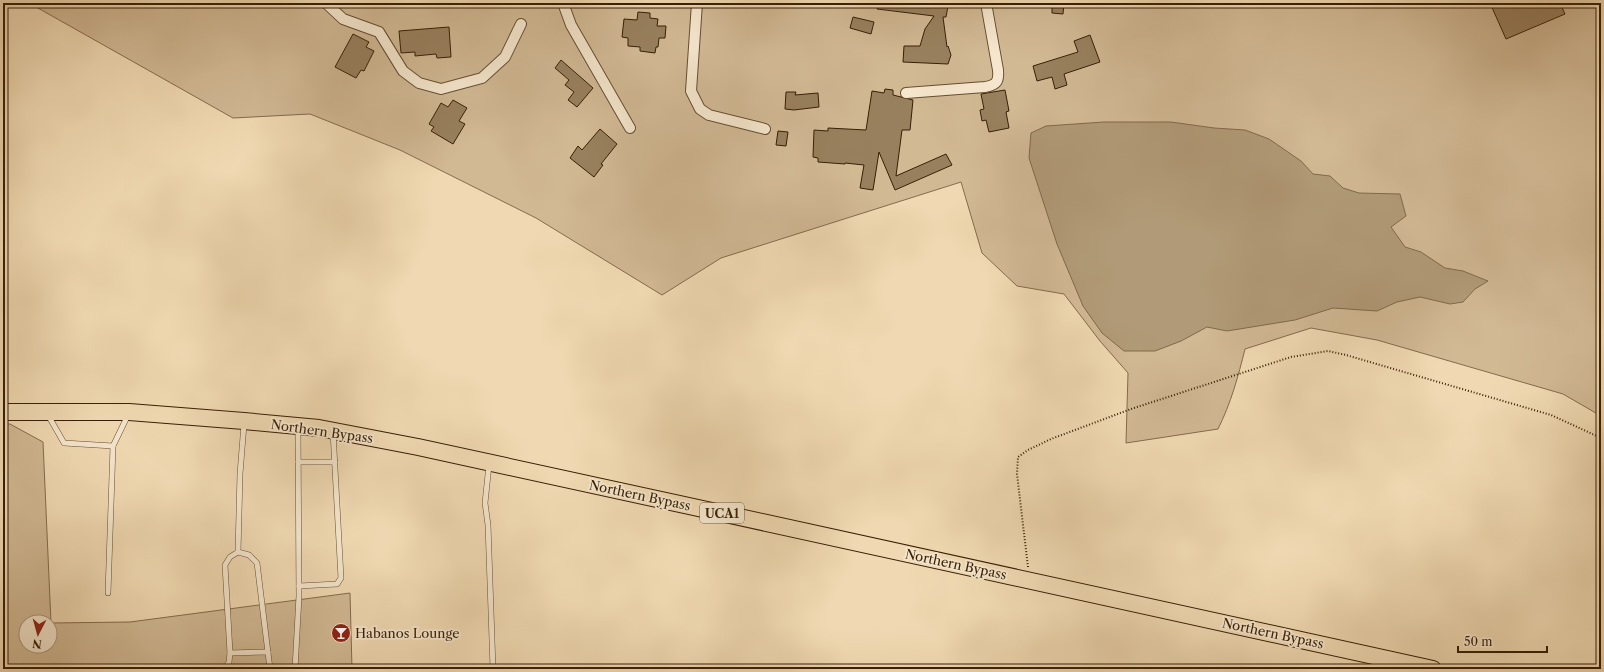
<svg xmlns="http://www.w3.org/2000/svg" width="1604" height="672" font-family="'Libre Caslon Text',serif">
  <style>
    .green { fill: #d1b994; stroke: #846c4c; fill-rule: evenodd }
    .water { fill: #b19a77; stroke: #816949 }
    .building { fill: #98805e; stroke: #381f04 }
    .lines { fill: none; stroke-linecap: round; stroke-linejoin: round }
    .service-casing { stroke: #664e30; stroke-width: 6 }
    .minor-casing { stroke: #664e30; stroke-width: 12 }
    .primary-casing { stroke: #381f04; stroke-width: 18 }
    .path { stroke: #381f04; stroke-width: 2; stroke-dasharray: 1 2; stroke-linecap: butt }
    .service { stroke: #f5e6cd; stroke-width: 5 }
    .minor { stroke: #f5e6cd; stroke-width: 10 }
    .primary { stroke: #f0d9b2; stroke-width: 16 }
    .labels { text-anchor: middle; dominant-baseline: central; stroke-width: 3.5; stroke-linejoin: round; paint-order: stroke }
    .shield { fill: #f5e6cd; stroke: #715b40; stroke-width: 1 }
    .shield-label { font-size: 12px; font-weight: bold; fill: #381f04 }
    .street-label { font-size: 13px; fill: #381f04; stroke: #f5e6cd }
    .poi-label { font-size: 13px; fill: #381f04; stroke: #f5e6cd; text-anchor: start }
  </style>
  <rect width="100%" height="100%" fill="#f0d9b2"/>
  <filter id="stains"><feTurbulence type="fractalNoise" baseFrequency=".005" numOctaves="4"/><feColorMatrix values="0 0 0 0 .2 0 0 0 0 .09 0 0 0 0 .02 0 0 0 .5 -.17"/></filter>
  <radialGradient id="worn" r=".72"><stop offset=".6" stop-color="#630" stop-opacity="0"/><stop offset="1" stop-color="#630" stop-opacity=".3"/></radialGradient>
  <g class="green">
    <path d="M 29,3 L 1601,3 L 1601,416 L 1563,394 L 1377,340 L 1311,328 L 1245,349 C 1238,377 1231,403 1218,429 L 1126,443 L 1128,373 L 1100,341 L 1064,294 L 1017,286 L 982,253 L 961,182 L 721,258 L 662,295 L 536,218 L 400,150 L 310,114 L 233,118 Z"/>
    <path d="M 3,424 L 10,424 L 43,442 L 51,623 L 130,622 L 350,593 L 352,669 L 3,669 ZM 26,622 L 50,622 L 50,646 L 26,646 Z"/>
  </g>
  <path class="water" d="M 1104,122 L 1171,122 L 1214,128 L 1245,130 L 1269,139 L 1301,161 L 1313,174 L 1330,176 L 1343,188 L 1359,193 L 1400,194 L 1406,216 L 1391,227 L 1405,247 L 1421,252 L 1445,268 L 1463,271 L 1488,281 L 1475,289 L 1463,302 L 1450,304 L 1420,297 L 1397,302 L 1377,311 L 1333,308 L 1295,320 L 1227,331 L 1207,327 L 1181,341 L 1155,351 L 1124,351 L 1102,333 L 1083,306 L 1057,244 L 1029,158 L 1031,133 L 1046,126 Z"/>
  <g class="building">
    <path d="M 878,3 L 921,3 L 941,5 L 942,4 L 942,5 L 948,6 L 946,17 L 943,17 L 947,47 L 948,46 L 951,55 L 948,64 L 903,62 L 904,46 L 920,46 L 925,29 L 934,16 L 877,9 Z"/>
    <path d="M 1052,3 L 1064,3 L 1063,14 L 1052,13 Z"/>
    <path d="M 1490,3 L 1560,3 L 1565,14 L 1506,39 Z"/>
    <path d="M 638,12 L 650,13 L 650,18 L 658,19 L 657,26 L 666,26 L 665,38 L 659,38 L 658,47 L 656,47 L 655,53 L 640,51 L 640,47 L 628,46 L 628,38 L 622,37 L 624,19 L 637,20 Z"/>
    <path d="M 853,17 L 874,22 L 871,34 L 850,28 Z"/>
    <path d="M 449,27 L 451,57 L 437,58 L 436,54 L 415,56 L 415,52 L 401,53 L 399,31 Z"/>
    <path d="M 353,34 L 369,42 L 366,47 L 374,51 L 364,71 L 361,70 L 356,78 L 335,67 Z"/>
    <path d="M 1090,35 L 1100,62 L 1064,74 L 1067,85 L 1055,89 L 1052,77 L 1037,81 L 1033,66 L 1078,52 L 1074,41 Z"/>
    <path d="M 561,60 L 593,88 L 577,107 L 568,100 L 574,92 L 565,85 L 569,80 L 555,68 Z"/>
    <path d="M 885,89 L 893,90 L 893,95 L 913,100 L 910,130 L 902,130 L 896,176 L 946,154 L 952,165 L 895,190 L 879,152 L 873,190 L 860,188 L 864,165 L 845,163 L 845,164 L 818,162 L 818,158 L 813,157 L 814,130 L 828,131 L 828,128 L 866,130 L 872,91 L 884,93 Z"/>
    <path d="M 1005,90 L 1009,111 L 1006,112 L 1009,128 L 989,132 L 986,120 L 982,121 L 980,110 L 984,109 L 981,94 Z"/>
    <path d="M 786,92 L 796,92 L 795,95 L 818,93 L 819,107 L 794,110 L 785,109 Z"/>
    <path d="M 453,100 L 467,108 L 459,121 L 465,124 L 453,144 L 431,131 L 434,127 L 429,124 L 441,103 L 448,107 Z"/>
    <path d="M 600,129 L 617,144 L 601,164 L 603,165 L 594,177 L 570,158 L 578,146 L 582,150 Z"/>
    <path d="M 778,131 L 788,132 L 786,146 L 776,145 Z"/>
  </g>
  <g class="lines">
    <g class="service-casing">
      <g id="service">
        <path d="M 48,415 L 64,443 L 113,446 L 128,415"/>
        <path d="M 244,424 L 240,474 L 238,552 L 249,555 L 257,563 L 270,669"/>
        <path d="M 298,462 L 335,462"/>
        <path d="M 489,465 L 485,503 L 488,525 L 493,669"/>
        <path d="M 299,586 L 337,584 L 341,578 L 333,432"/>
        <path d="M 108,593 L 113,446"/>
        <path d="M 230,653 L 268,652"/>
        <path d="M 225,669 L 229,662 L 230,653 L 225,565 L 230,557 L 238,552"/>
        <path d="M 295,669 L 299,596 L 298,428"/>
      </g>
    </g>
    <g class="minor-casing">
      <g id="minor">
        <path d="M 326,3 L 343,19 L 379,32 L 403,71 L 419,83 L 441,89 L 482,78 L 505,57 L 521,24"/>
        <path d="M 563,3 L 571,25 L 630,128"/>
        <path d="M 697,3 L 691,91 L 700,109 L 709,115 L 765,129"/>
        <path d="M 906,93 L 985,87 C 997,85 999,81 998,70 L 986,3"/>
      </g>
    </g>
    <g class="primary-casing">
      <path id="primary" d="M 3,412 L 129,412 L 244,421 L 319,428 L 418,447 L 689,506 L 1433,669"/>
    </g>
    <path class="path" d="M 1028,567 L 1017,474 L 1018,457 L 1028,450 L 1051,439 L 1131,409 L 1291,357 L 1328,351 L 1346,355 L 1551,415 L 1601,438"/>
    <use href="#service" class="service"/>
    <use href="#minor" class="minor"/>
    <use href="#primary" class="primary"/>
  </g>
  <defs>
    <g id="bar-disc" transform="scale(1)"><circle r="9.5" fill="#8f2418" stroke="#f5e6cd"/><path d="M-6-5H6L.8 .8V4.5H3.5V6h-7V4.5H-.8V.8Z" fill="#fff"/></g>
  </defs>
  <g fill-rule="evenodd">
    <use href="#bar-disc" x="341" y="633"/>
  </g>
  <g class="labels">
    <rect class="shield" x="700" y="503" width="44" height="20" rx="3"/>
    <g class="shield-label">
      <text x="722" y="513">UCA1</text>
    </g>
    <g class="street-label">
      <text transform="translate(322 431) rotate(8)">Northern Bypass</text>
      <text transform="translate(640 495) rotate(12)">Northern Bypass</text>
      <text transform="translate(956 564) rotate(12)">Northern Bypass</text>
      <text transform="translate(1273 633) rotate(12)">Northern Bypass</text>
    </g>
    <g class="poi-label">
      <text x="355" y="633">Habanos Lounge</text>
    </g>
  </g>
  <rect width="1604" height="672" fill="none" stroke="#f0d9b2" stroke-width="16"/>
  <rect x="4" y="4" width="1596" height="664" fill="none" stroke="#381f04" stroke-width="2"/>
  <rect x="8" y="8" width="1588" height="656" fill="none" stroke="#381f04"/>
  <g transform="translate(38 634) rotate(186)"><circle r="19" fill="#f5e6cd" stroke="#a9967d"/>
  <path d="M0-3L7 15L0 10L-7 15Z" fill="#8f2418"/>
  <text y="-6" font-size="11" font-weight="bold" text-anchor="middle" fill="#381f04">N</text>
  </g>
  <path d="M1458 646v6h89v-6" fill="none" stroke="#381f04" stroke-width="2"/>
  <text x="1464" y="646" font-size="12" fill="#381f04" stroke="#f5e6cd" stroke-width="3" paint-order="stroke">50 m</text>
  <rect width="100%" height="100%" filter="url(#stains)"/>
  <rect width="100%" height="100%" fill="url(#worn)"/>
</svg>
